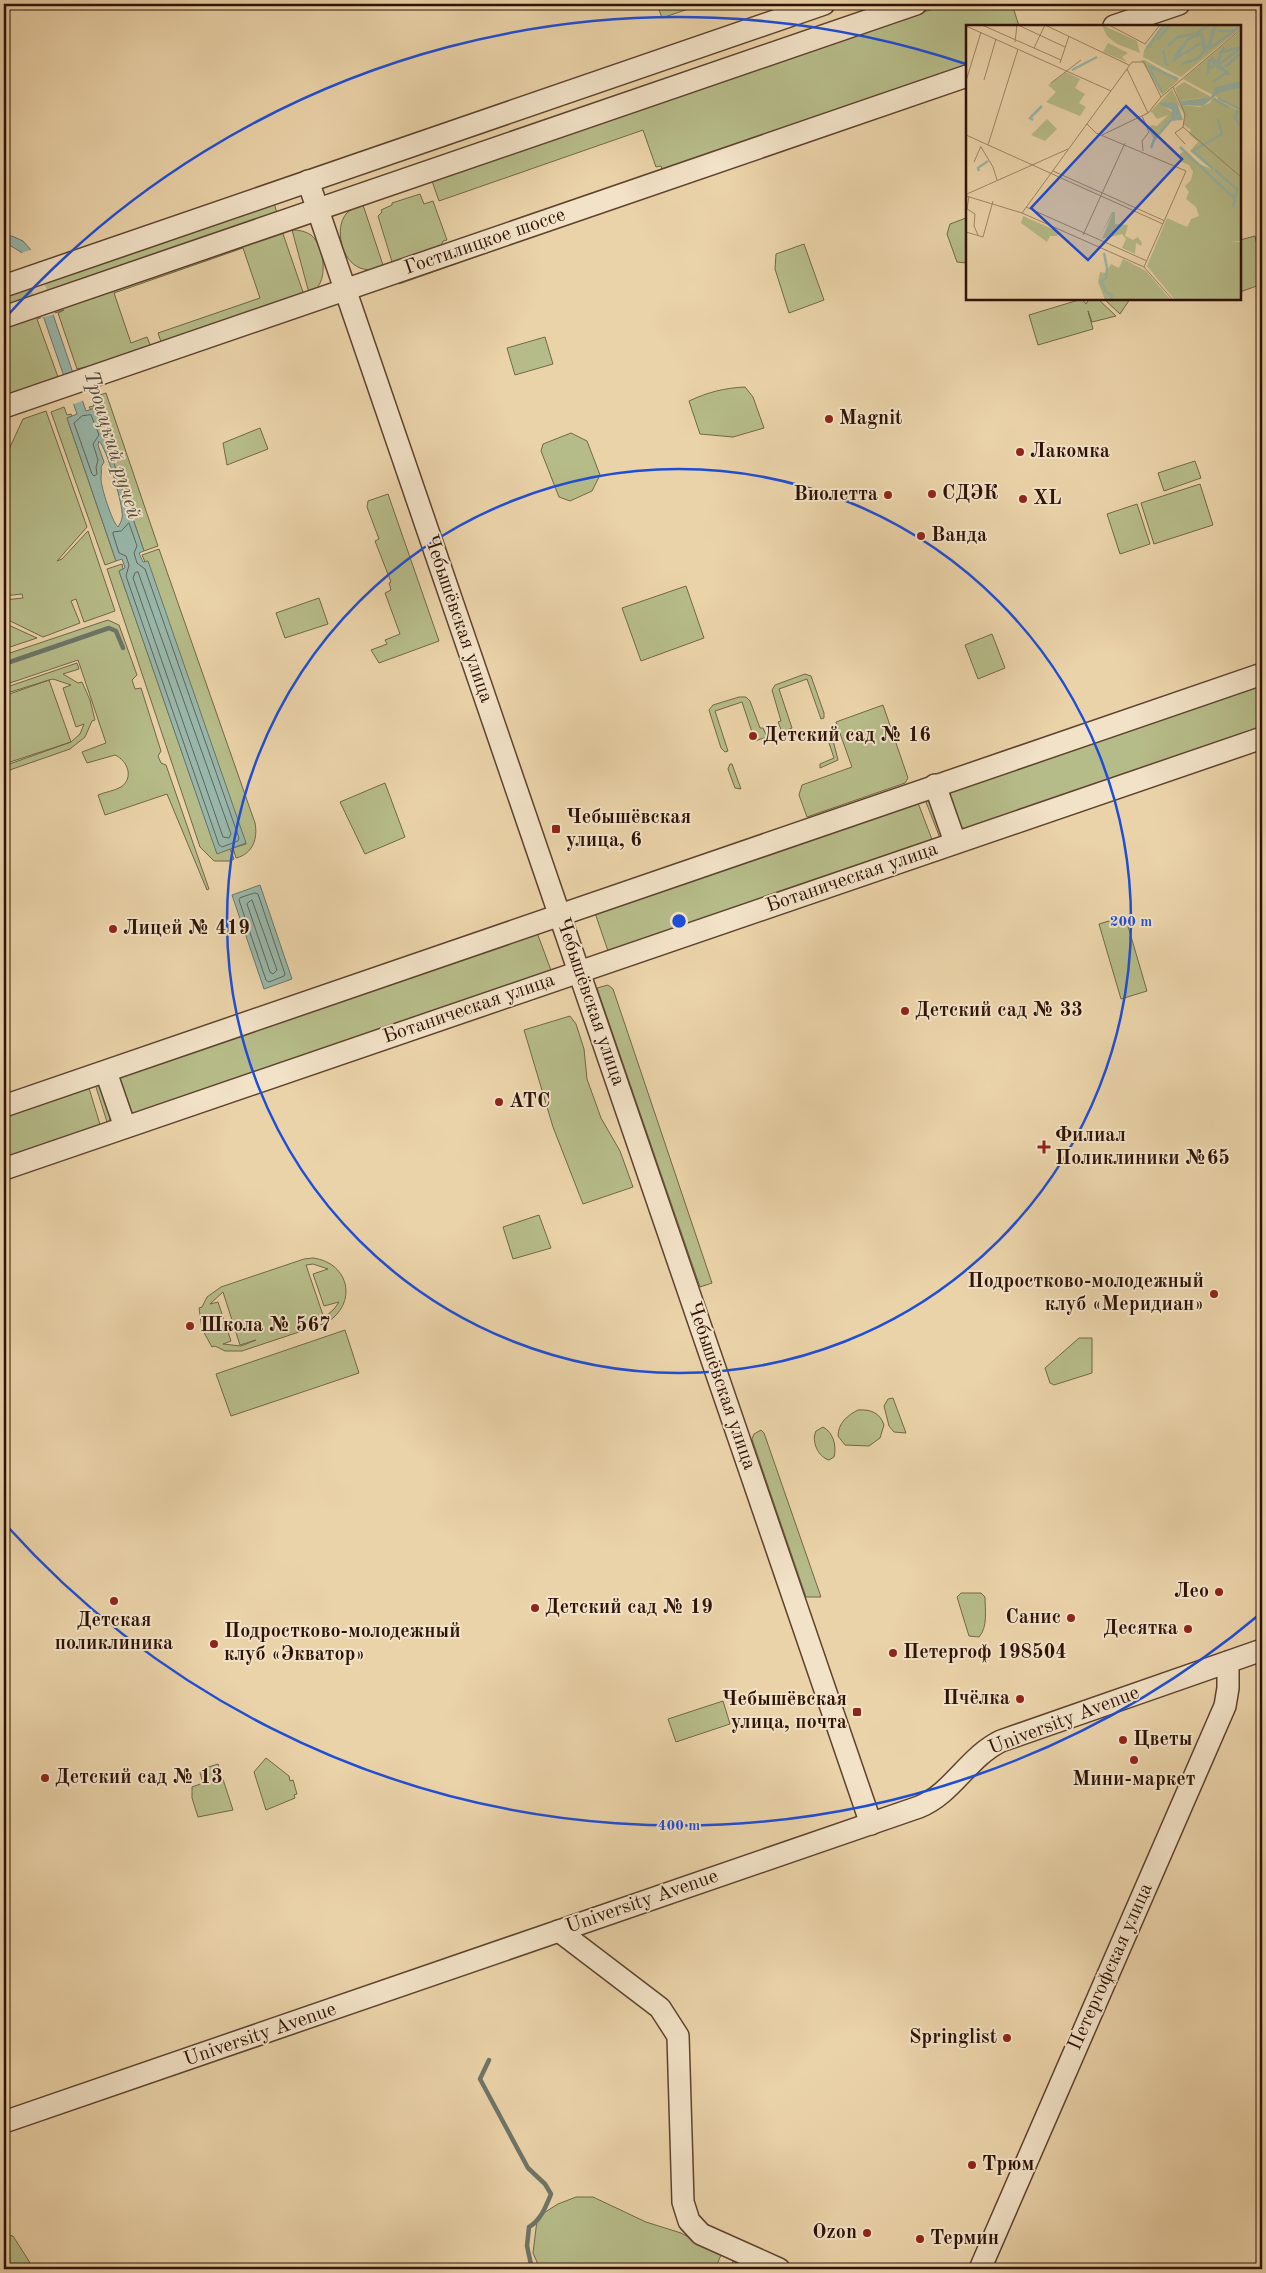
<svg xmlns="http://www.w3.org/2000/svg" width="1266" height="2273" font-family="'Old Standard TT',serif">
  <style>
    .green { fill: #b6bc89; stroke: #726747; fill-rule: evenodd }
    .water { fill: #98b7aa; stroke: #6e7568; fill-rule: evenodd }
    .pier { fill: #ebd3a9 }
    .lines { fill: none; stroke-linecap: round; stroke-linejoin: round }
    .shore { stroke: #636458; stroke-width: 1 }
    .stream { stroke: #6e7568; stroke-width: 4.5 }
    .minor-casing { stroke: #5d422e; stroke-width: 24 }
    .minor { stroke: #f2e2c7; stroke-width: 21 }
    .ring { fill: none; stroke: #1d4ed8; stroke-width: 2.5 }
    .poi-dot { fill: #8f2418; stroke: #f2e2c7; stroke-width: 2 }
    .labels { text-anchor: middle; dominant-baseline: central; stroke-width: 4; stroke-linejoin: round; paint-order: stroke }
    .street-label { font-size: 20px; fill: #2e1205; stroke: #f2e2c7 }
    .poi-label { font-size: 20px; font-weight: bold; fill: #2e1205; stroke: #f2e2c7; text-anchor: start }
    .water-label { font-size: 21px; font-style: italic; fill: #534c3f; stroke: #f2e2c7 }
    .inset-river { fill: none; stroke: #98b7aa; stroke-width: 2.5 }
    .inset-road { fill: none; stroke: #9f8667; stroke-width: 1 }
    .view { fill: #1d4ed8; fill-opacity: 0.15; stroke: #1d4ed8; stroke-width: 2.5 }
    .inset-edge { fill: none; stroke: #2e1205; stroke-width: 2.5 }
    .centre { fill: #1d4ed8; stroke: #f2e2c7; stroke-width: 2.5 }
    .ring-label { font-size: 15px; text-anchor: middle; font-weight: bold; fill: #1d4ed8; stroke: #f2e2c7; stroke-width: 4; stroke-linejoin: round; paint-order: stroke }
  </style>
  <rect width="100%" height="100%" fill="#ebd3a9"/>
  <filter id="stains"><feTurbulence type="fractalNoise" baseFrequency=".004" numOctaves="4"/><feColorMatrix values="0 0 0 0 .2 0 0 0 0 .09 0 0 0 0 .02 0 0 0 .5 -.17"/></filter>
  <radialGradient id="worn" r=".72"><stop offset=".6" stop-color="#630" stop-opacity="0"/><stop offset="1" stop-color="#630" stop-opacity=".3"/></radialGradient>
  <g class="green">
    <path d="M 657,4 L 703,4 L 662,18 Z"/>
    <path d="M 947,4 L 1012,4 L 1019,26 L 967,26 L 967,69 L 663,172 L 661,166 L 656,167 L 643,130 L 439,201 L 432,181 Z"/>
    <path d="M 420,194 L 424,204 L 433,201 L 447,240 L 443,241 L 441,246 L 393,265 L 378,216 L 382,212 L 381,210 L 392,205 L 392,203 Z"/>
    <path d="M 274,203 L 277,213 L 4,307 L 4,296 Z"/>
    <path d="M 363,205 L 384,268 C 376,269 368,271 360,268 C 342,261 334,229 346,214 C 350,209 357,207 363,205 Z"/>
    <path d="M 966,218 L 967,219 L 967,263 L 957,262 L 947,234 L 950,224 Z"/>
    <path d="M 292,230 C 298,230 305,231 311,235 C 325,246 330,287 309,293 Z"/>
    <path d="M 282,231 L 304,295 L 162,345 L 158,333 L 260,298 L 243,248 L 114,293 L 131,343 L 147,337 L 151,347 L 87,370 L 85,367 L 77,369 L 58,313 L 64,310 L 37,319 L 58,377 L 48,380 L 49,383 L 4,398 L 4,327 Z"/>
    <path d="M 1255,236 L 1262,269 L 1262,284 L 1240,292 L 1240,240 Z"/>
    <path d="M 503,244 L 504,247 L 399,284 L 398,281 Z"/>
    <path d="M 804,244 L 824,300 L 789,313 L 775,269 L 776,254 Z"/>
    <path d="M 1082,299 L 1086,304 L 1089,299 L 1098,299 L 1116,316 L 1092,322 L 1088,311 L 1093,329 L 1038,345 L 1029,315 Z"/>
    <path d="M 1104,299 L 1130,299 L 1120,314 Z"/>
    <path d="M 545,337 L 553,364 L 515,375 L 507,348 Z"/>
    <path d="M 745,387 L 753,397 L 764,428 L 733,437 L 700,434 L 689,401 C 708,392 725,388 745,387 Z"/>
    <path d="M 106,393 L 158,546 L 144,551 L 95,409 L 91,410 L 89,407 L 94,406 L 91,398 Z"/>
    <path d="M 64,407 L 67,415 L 71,414 L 72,416 L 67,418 L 116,561 L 105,565 L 51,412 Z"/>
    <path d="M 46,411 L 87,527 L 57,561 L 62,559 L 88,531 L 115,611 L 84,622 L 76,599 L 71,601 L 80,623 L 43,637 L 4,618 L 4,600 L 23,598 L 22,594 L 4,596 L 4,460 L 23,419 Z"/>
    <path d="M 260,428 L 268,449 L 227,465 L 223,443 Z"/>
    <path d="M 571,433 L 587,441 L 600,475 L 592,491 L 570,501 L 559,497 L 541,451 L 543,444 Z"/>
    <path d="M 1195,461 L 1201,478 L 1164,491 L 1158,473 Z"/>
    <path d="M 1200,484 L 1213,525 L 1154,544 L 1141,503 Z"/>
    <path d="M 388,494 L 439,641 L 379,663 L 371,650 L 387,644 L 385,640 L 400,634 L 385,593 L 391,590 L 389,583 L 391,582 L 375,541 L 379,539 L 367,507 L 368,501 Z"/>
    <path d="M 1137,504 L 1150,544 L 1120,554 L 1107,514 Z"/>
    <path d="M 159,549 L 255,823 C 258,838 253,854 236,858 L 233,848 L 246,844 L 147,561 L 145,562 L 142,555 Z"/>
    <path d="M 122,564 L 123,569 L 119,571 L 217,853 L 230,849 L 234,859 L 231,861 L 214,861 L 200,847 L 107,569 Z"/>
    <path d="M 686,586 L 704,638 L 641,661 L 622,608 Z"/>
    <path d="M 319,598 L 328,624 L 285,638 L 276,613 Z"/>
    <path d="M 108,620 L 119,625 L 137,675 L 132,680 L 135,689 L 141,688 L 161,751 L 158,756 L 161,763 L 166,765 L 209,889 L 207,890 L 167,794 L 105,815 L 98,795 C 105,792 114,791 121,787 C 134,778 128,761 115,755 L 87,763 L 82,752 L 106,743 L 78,660 L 4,685 L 4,655 Z"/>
    <path d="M 4,623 L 37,638 L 4,649 Z"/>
    <path d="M 992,634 L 1005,668 L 978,679 L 965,645 Z"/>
    <path d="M 77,663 L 79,669 L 63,674 L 78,683 L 82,682 L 90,700 L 95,720 L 92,721 L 85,737 L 70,749 L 4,772 L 4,766 L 71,742 L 4,764 L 4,696 L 49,680 L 4,694 L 4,688 ZM 53,679 L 71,685 L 63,688 L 76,727 L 84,724 L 80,734 L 71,742 L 49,680 Z"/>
    <path d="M 805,674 L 811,676 L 824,713 L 824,718 L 821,719 L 807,679 L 779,689 L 792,728 L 782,732 L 778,722 L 781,721 L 772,690 L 775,685 Z"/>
    <path d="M 1262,681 L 1262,730 L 966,830 L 958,825 L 949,793 L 951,789 Z"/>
    <path d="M 739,697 L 746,697 L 750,701 L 760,728 L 763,728 L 767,737 L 755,741 L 742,702 L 715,711 L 728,751 L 725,752 L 721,748 L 709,710 L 713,705 Z"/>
    <path d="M 883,705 L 908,778 L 905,783 L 807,817 L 799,795 L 802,785 L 852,767 L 836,722 Z"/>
    <path d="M 828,730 L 831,732 L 838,760 L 820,768 L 820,764 L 834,758 L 825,731 Z"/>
    <path d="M 730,764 L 732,764 L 741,789 L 735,788 L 728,769 Z"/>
    <path d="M 385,783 L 405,837 L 365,854 L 340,802 Z"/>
    <path d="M 924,797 L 930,799 L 942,832 L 940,838 Z"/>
    <path d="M 918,803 L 933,842 L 609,954 L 594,910 Z"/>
    <path d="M 1125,916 L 1147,991 L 1121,999 L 1099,924 Z"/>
    <path d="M 536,930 L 552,973 L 134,1115 L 129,1112 L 119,1081 L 120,1076 Z"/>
    <path d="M 608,985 L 613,989 L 712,1283 L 700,1287 L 597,988 Z"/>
    <path d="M 570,1016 L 576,1024 L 584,1049 L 587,1079 L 601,1118 L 620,1151 L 633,1187 L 583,1204 L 553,1127 L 524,1030 Z"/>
    <path d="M 95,1084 L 103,1088 L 111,1115 L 108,1125 Z"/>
    <path d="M 89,1088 L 101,1128 L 4,1162 L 4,1114 Z"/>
    <path d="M 539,1215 L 551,1248 L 513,1259 L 503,1227 Z"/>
    <path d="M 313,1258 C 350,1263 358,1304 326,1323 L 242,1351 L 225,1351 L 215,1346 L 212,1347 L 202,1329 L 199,1308 L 202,1307 L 207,1297 L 221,1287 L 304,1259 ZM 313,1264 L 328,1269 L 313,1274 L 324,1306 L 339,1302 L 334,1309 L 324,1318 L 306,1265 ZM 223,1292 L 240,1345 L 256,1340 L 241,1346 L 223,1344 L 231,1341 L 218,1302 L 210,1304 Z"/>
    <path d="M 345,1330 L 359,1373 L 231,1416 L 216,1374 Z"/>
    <path d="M 1079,1338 L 1092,1338 L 1092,1373 L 1054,1385 L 1050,1383 L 1045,1368 Z"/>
    <path d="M 893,1398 L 906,1433 L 894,1432 L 889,1426 L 884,1406 L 888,1399 Z"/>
    <path d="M 858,1410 C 871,1409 880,1413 884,1425 L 880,1438 L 869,1446 L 845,1445 L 838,1436 C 838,1423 848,1415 858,1410 Z"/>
    <path d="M 823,1427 C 833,1432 837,1446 834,1457 L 829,1460 C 818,1457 811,1441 816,1431 Z"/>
    <path d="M 761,1430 L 764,1433 L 821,1597 L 806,1597 L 752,1439 L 754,1434 Z"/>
    <path d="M 961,1593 L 981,1593 L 985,1597 C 985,1610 988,1627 979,1637 L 969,1636 L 957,1597 Z"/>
    <path d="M 723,1701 L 730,1724 L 676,1742 L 668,1719 Z"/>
    <path d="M 266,1758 L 289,1776 L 290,1781 L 293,1780 L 297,1794 L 294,1795 L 295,1798 L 266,1810 L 254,1772 Z"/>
    <path d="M 218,1764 L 233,1810 L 198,1817 L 192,1798 L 192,1787 L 203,1783 L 200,1773 L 202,1769 Z"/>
    <path d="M 576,2197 L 593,2197 L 646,2222 L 681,2233 L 721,2255 L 715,2269 L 540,2269 L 533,2253 L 537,2220 L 542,2214 L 558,2204 Z"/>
    <path d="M 4,2234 L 13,2236 L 34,2269 L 4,2269 Z"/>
    <path d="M 733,2261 L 753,2269 L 730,2269 Z"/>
  </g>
  <g class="water">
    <path d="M 12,236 L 23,241 L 31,250 L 86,411 L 95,408 L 144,551 L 139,553 L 143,562 L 148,561 L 246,843 L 217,854 L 119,571 L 125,568 L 122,559 L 116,561 L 67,418 L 77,414 L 21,252 L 9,245 L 4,247 L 4,237 ZM 99,441 C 107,449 121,499 122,512 C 123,518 121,522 118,527 C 112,522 101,487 101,479 C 101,474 102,472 101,467 L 104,462 L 98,445 Z"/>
    <path d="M 260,885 L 292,979 L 264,989 L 232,895 Z"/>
  </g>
  <g class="pier">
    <path d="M 33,249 L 55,314 L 41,318 L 19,254 Z"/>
    <path d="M 76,374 L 85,400 L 71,405 L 62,378 Z"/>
  </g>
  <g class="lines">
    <g class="shore">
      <path d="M 91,415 L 99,435 L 93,444 L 98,460 L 96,467 L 97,474 L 94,476 L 92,474 L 74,423 L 82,416 Z"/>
      <path d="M 129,523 L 137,546 L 134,553 L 137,563 L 145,569 L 239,838 L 238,841 L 222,847 L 219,845 L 126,576 L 129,565 L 126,556 L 119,553 L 113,534 L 113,532 L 121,531 Z"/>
      <path d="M 138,572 L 231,834 L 229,838 L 223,837 L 133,578 L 135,573 Z"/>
      <path d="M 255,893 L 258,894 L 285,974 L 284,976 L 269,982 L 266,980 L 239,900 L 240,898 Z"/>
      <path d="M 252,900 L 277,970 L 273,974 L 270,972 L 247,904 Z"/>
    </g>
    <g class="stream">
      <path d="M 4,664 L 109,628 L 116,631 L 123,648"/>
      <path d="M 489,2060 L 480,2079 L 528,2168 L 545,2184 L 551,2194 C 546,2206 541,2220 529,2227 L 527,2246 L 532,2269"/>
    </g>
    <g class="minor-casing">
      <g id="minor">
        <path d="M 1114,26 L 1179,4"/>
        <path d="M 308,181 L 871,1824"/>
        <path d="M 4,286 L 824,4"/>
        <path d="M 4,317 L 916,4"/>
        <path d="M 4,407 L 967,76"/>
        <path d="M 935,785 L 955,842"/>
        <path d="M 106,1072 L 125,1127"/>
        <path d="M 4,1106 L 1262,674"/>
        <path d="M 4,1169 L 1262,738"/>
        <path d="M 559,1931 L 660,2008 L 678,2036 L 683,2202 L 689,2221 L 701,2234 L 779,2269"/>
        <path d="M 4,2122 L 919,1807 C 953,1793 968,1757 1001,1741 L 1262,1650"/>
        <path d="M 980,2269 L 1225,1706 L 1228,1688 L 1228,1662"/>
      </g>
    </g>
    <use href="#minor" class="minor"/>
  </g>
  <g class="ring">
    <circle cx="679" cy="921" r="452"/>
    <path d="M1260 1614A904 904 0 0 1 7 1526M7 316A904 904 0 0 1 966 64"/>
  </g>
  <g class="poi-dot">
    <circle cx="829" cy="419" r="5"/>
    <circle cx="1020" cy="452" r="5"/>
    <circle cx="932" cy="494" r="5"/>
    <circle cx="888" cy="495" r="5"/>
    <circle cx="1023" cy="499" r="5"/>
    <circle cx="921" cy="536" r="5"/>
    <circle cx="753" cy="736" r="5"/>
    <rect x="551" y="824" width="10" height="10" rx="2.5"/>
    <circle cx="113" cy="929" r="5"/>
    <circle cx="905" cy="1011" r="5"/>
    <circle cx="499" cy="1102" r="5"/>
    <path d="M1041.5 1139.5h5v5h5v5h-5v5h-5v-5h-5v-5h5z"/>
    <circle cx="1214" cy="1294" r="5"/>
    <circle cx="190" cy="1326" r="5"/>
    <circle cx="1219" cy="1592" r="5"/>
    <circle cx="114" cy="1601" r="5"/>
    <circle cx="535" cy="1608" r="5"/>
    <circle cx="1071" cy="1618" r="5"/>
    <circle cx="1188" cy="1629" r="5"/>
    <circle cx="214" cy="1644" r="5"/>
    <circle cx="893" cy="1653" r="5"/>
    <circle cx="1020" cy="1699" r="5"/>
    <rect x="852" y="1707" width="10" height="10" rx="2.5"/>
    <circle cx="1123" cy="1740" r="5"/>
    <circle cx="1134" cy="1760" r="5"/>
    <circle cx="45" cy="1778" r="5"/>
    <circle cx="1007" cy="2038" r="5"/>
    <circle cx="972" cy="2165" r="5"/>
    <circle cx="867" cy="2233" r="5"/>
    <circle cx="920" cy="2239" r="5"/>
  </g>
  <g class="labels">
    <g class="street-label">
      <text transform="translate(485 242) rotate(-19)">Гостилицкое шоссе</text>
      <text transform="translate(458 619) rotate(71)">Чебышёвская улица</text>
      <text transform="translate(852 878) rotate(-19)">Ботаническая улица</text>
      <text transform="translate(590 1002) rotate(71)">Чебышёвская улица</text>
      <text transform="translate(469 1009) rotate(-19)">Ботаническая улица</text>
      <text transform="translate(721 1386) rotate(71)">Чебышёвская улица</text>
      <text transform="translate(1064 1721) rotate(-21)">University Avenue</text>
      <text transform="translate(642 1902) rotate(-19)">University Avenue</text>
      <text transform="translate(1111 1967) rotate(-66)">Петергофская улица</text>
      <text transform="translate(260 2035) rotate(-19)">University Avenue</text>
    </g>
    <g class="poi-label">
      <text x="839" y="419">Magnit</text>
      <text x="1030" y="452">Лакомка</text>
      <text x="942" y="494">СДЭК</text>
      <text x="878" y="495" text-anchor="end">Виолетта</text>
      <text x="1033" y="499">XL</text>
      <text x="931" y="536">Ванда</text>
      <text x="763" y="736">Детский сад № 16</text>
      <text x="566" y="818">Чебышёвская<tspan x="566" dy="23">улица, 6</tspan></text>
      <text x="123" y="929">Лицей № 419</text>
      <text x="915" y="1011">Детский сад № 33</text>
      <text x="509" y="1102">АТС</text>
      <text x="1055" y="1136">Филиал<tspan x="1055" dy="23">Поликлиники №65</tspan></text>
      <text x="1204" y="1282" text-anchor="end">Подростково-молодежный<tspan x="1204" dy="23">клуб «Меридиан»</tspan></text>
      <text x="200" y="1326">Школа № 567</text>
      <text x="1209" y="1592" text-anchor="end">Лео</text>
      <text x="545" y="1608">Детский сад № 19</text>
      <text x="1061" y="1618" text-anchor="end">Санис</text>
      <text x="114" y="1621" text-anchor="middle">Детская<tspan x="114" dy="23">поликлиника</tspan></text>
      <text x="1178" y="1629" text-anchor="end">Десятка</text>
      <text x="224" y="1632">Подростково-молодежный<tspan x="224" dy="23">клуб «Экватор»</tspan></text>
      <text x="903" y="1653">Петергоф 198504</text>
      <text x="1010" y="1699" text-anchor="end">Пчёлка</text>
      <text x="847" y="1700" text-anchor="end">Чебышёвская<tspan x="847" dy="23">улица, почта</tspan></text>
      <text x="1133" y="1740">Цветы</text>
      <text x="55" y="1778">Детский сад № 13</text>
      <text x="1134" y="1780" text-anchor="middle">Мини-маркет</text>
      <text x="997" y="2038" text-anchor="end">Springlist</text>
      <text x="982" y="2165">Трюм</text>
      <text x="857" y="2233" text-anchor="end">Ozon</text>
      <text x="930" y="2239">Термин</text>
    </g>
    <g class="water-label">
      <text transform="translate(112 445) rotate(73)">Троицкий ручей</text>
    </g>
  </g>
  <g transform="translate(966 25)">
    <rect width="275" height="275" fill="#ebd3a9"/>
    <path d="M 136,0 L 171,16 L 174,28 L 151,19 L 141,11 ZM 196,0 L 275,0 L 275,3 L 215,52 L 177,32 L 178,25 ZM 275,5 L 275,85 L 217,54 ZM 142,18 L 162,28 L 156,32 L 161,37 L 137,27 ZM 175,35 L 179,35 L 213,55 L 196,70 ZM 100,47 L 114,54 L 109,63 L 119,69 L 113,78 L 120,82 L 114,91 L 80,77 L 90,67 L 82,60 ZM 218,57 L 245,72 L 217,75 L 216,80 L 234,82 L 244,78 L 247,72 L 275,87 L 275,216 L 265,216 L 275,217 L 275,275 L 209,275 L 181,241 L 201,193 L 221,202 L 225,194 L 233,191 L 230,182 L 220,174 L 223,167 L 219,161 L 225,155 L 227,147 L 223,140 L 214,136 L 214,129 L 218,126 L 231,138 L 247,145 L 224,126 L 232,117 L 223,109 L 225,105 L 217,99 L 219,93 L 209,63 ZM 206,64 L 218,89 L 211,78 L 194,78 L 206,87 L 204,96 L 188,114 L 183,105 L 185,100 L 191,101 L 202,90 L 191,94 L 186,87 L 183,88 ZM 81,94 L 91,104 L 79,116 L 65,110 ZM 146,187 L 149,187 L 149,199 L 162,200 L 159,211 L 167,215 L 172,212 L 176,218 L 175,221 L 170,218 L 169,229 L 156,223 L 160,214 L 156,209 L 136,214 L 147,188 L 133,213 ZM 57,191 L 93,207 L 91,211 L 84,211 L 81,217 L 55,198 ZM 157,234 L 180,246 L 205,275 L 139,275 L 132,257 L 134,247 L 140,248 L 145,239 L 153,243 Z" fill="#b6bc89"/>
    <path d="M 275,56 L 275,63 L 254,67 L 237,81 L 216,80 L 214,76 L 245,72 L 250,62 ZM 196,77 L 211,78 L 217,95 L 204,96 L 206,85 L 193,79 Z" fill="#98b7aa"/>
    <path class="inset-river" d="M 251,6 L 267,6M 231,8 L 236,9 L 240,27M 229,9 L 243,0M 191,15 L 204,0M 202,21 L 212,12 L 228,9M 181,23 L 198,0M 243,23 L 250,0M 243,24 L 275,1M 197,25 L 201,41M 240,27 L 249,0M 253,28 L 275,22M 212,32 L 235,18M 245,32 L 263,50M 207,36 L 215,21M 208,36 L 222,14 L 235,9 L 238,26 L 233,33 L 216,39M 252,37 L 258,22M 252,40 L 275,23M 182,41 L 212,54M 259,42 L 275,28M 184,44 L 196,67M 106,45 L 131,32M 242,45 L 249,40 L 244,33M 242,49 L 243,34M 247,57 L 261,47 L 250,41M 252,73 L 275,85M 248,74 L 262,82M 275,88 L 271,86 L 269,93 L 275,101M 67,95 L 64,93 L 76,81M 214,122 L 270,175M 185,123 L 188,115 L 205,95M 247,144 L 227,126 L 256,109 L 252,94M 249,145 L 271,164 L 267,182M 13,146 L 12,143 L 22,136M 138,228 L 141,243 L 140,253 L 135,256 L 140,267 L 146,270 L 145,275"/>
    <path class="inset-road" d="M 16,0 L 95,35M 52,0 L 99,22M 79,0 L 163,40M 143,0 L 179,19 L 194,0M 0,1 L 145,66M 49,17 L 51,0M 68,23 L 79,0M 94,38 L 103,11M 161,44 L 182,88M 18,55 L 30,14M 0,56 L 15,7M 85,58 L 115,35M 207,62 L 219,89 L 217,102 L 275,152M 176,91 L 183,107 L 176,116 L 177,126M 121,99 L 130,108 L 220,146 L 178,242M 217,102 L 209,108 L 219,119M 0,110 L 197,199M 136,110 L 182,88 L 195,72M 22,120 L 52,24M 15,122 L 27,142 L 31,155M 8,137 L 15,121M 87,146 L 199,196M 1,169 L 102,124M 0,171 L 56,188 L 166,37 L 178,37 L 195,72 L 275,4M 3,171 L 1,184 L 9,189 L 8,201 L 12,210M 60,182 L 181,236M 56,188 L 178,242 L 207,275M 0,207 L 17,212 L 27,176M 117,210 L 159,118"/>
    <path class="view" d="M 160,81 L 216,134 L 122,235 L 65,183 Z"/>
    <rect width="275" height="275" class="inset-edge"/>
  </g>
  <circle cx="679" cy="921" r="8" class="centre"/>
  <g class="ring-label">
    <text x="1131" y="926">200 m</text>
    <text x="679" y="1830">400 m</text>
  </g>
  <rect width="1266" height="2273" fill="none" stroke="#ebd3a9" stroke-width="20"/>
  <rect x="5" y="5" width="1256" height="2263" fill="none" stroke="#2e1205" stroke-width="2.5"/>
  <rect x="10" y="10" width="1246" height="2253" fill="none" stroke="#2e1205"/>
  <rect width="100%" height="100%" filter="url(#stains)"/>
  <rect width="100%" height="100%" fill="url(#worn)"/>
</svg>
